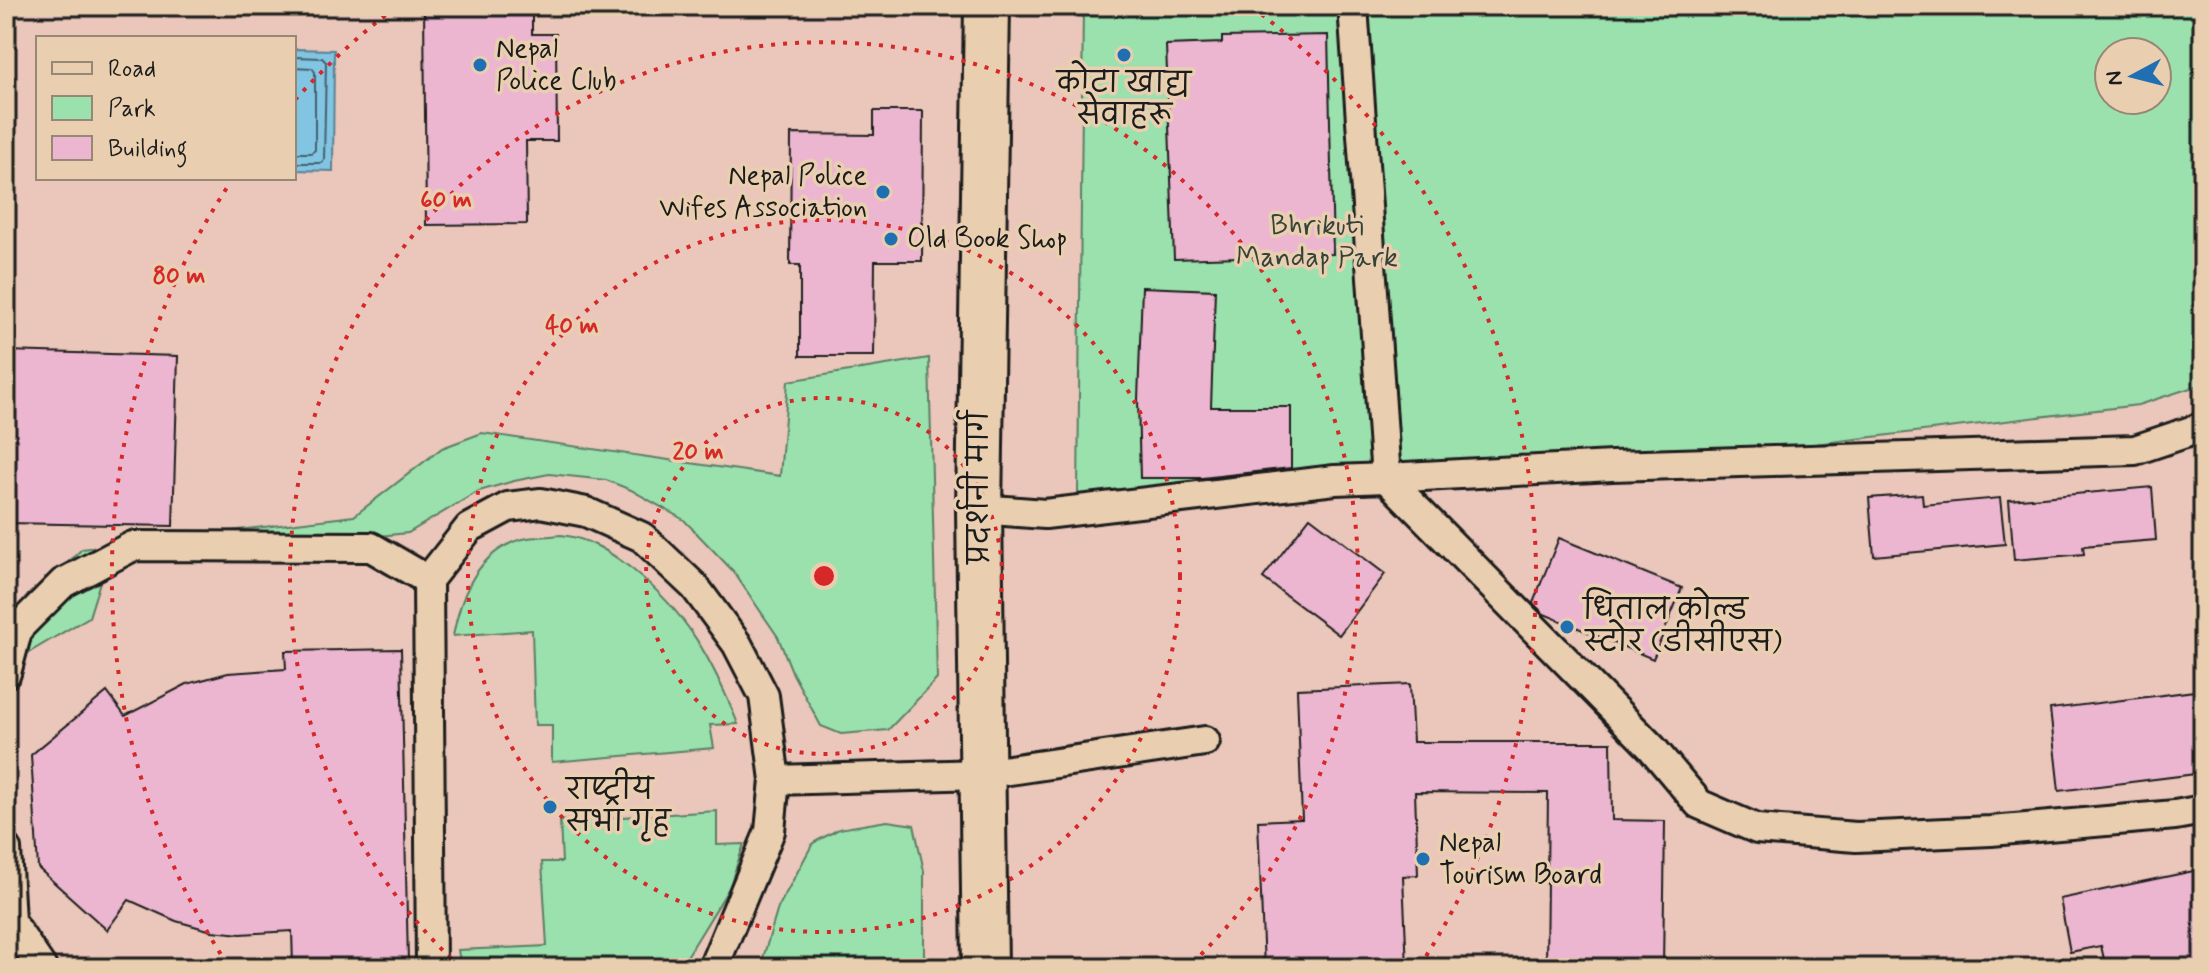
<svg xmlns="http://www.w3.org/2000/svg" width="2209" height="974" font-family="Mynerve,'Playpen Sans Deva',sans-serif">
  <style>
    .green { fill: #9be1ae; stroke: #5c7e65; stroke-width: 2; fill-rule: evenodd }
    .water { fill: #82c5e3; stroke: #598193; stroke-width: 2 }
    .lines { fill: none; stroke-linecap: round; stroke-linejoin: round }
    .shore { stroke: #45606c; stroke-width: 2 }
    .building { fill: #ecb6d0; stroke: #1c1c1c; stroke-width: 2 }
    .service-casing { stroke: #1c1c1c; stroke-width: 34 }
    .secondary-casing { stroke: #1c1c1c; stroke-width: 50 }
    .service { stroke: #e9ceb0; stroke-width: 28 }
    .secondary { stroke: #e9ceb0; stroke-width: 44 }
    .ring { fill: none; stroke: #d62828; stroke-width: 4; stroke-dasharray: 4 8 }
    .poi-dot { fill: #1f6fb2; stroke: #e9ceb0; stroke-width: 3 }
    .labels { text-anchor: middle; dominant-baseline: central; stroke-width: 7; stroke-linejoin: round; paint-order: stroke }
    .poi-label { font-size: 28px; fill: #1c1c1c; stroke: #e9ceb0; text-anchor: start }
    .park-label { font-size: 28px; fill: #354339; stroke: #e9ceb0 }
    .street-label { font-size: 28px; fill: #1c1c1c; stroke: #e9ceb0 }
    .centre { fill: #d62828; stroke: #e9ceb0; stroke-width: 4 }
    .ring-label { font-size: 24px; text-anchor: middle; font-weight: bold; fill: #d62828; stroke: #e9ceb0; stroke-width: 7; stroke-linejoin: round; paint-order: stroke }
  </style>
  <rect width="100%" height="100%" fill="#eac7ba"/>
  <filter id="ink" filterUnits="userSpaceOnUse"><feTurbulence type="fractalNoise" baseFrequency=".0125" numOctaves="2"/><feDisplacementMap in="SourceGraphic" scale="16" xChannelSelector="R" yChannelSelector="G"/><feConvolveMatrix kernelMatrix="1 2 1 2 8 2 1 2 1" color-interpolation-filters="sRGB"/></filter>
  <g filter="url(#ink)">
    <g class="green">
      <path d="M 1083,6 L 2203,6 L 2203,384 L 2138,405 L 1790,447 L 1078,494 ZM 2109,52 L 2157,52 L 2157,100 L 2109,100 Z"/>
      <path d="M 929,358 L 937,679 L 888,730 L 841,734 L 821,726 L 793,674 L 778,637 L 733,571 L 684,520 L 631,490 L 606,480 L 549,474 L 514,481 L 479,491 L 408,533 L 330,541 L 110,550 L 89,617 L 16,660 L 36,593 L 82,549 L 354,516 L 442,448 L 482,433 L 780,476 L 788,381 Z"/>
      <path d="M 561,535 C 589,538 610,552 632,569 C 687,613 712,659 738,724 L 710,725 L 714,748 L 552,762 L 552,725 L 535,725 L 532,630 L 453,636 C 460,599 474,560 511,543 C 525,536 545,537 561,535 Z"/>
      <path d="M 717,811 L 717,845 L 744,844 L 729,888 L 680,968 L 461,968 L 458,950 L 547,946 L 542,862 L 562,862 L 560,821 Z"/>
      <path d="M 887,821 L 914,825 L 924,871 L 924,968 L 760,968 L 778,908 L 813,843 L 839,829 Z"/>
    </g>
    <path class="water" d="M 294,49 L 334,50 L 333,171 L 294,170 Z"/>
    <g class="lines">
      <g class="shore">
        <path d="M 294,57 L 322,58 L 326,62 L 324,160 L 321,163 L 294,163"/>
        <path d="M 294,67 L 312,68 L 315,72 L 315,150 L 311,153 L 294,153"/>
      </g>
    </g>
    <g class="building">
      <path d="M 424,6 L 532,6 L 532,34 L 556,34 L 557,141 L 526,141 L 527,224 L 426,225 Z"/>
      <path d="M 1328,35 L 1333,254 L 1174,259 L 1166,45 L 1222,43 L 1222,37 Z"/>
      <path d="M 874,111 L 923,111 L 922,261 L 875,261 L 874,356 L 800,356 L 800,265 L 790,265 L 791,134 L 874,135 Z"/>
      <path d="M 1142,287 L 1215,290 L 1211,407 L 1291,407 L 1291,468 L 1202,478 L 1140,478 L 1138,400 Z"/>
      <path d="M 6,351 L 178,356 L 173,526 L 6,523 Z"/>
      <path d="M 2152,487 L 2156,540 L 2083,546 L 2084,554 L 2014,560 L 2009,500 Z"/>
      <path d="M 1922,494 L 1923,505 L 2000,498 L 2005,544 L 1874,556 L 1869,498 Z"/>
      <path d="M 1310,517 L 1385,574 L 1339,635 L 1263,578 Z"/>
      <path d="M 1559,538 L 1682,588 L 1653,659 L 1544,614 L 1533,603 Z"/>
      <path d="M 401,649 L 408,962 L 293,965 L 292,931 L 241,934 L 212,931 L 176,921 L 129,900 L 107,930 L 38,868 L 31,755 L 107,692 L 125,716 L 187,684 L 228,673 L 286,669 L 285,651 Z"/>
      <path d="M 1410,684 L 1413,742 L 1611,742 L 1612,820 L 1665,821 L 1663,968 L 1546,968 L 1548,793 L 1415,792 L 1418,875 L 1403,876 L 1407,968 L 1264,968 L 1258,821 L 1302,819 L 1297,689 Z"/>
      <path d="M 2203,690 L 2203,773 L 2059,791 L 2050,709 Z"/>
      <path d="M 2203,869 L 2203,968 L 2106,968 L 2101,946 L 2070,952 L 2060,899 Z"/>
    </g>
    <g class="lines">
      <g class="service-casing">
        <g id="service">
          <path d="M 1353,6 L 1386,478 L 1612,466 L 2135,450 L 2203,427"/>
          <path d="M 979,509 L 1045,514 L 1335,480 L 1386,478 L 1652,748 L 1699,804 L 1757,829 L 1856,837 L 1991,831 L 2175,815 L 2203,810"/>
          <path d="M 6,673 L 18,628 L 63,583 L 133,546 L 371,547 L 428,580"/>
          <path d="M 775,780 L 982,774 L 1205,741"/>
          <path d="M 6,849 L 10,921 L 42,968"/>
          <path d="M 431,968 L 428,580 L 469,528 L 508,507 L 541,503 L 586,512 L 642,537 L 695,587 L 737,644 L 764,696 L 775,780 L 770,831 L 713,968"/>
        </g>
      </g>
      <g class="secondary-casing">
        <path id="secondary" d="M 985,968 L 979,509 L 987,6"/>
      </g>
      <use href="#service" class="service"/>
      <use href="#secondary" class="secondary"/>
    </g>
  </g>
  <g class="ring">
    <circle cx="824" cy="576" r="178"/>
    <circle cx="824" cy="576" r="356"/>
    <path d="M460 967A534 534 0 1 1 1188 967"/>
    <path d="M227 964A712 712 0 0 1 230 183M295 100A712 712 0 0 1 396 7M1252 7A712 712 0 0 1 1421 964"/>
  </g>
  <g class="poi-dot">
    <circle cx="1124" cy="55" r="8"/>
    <circle cx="480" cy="65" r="8"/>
    <circle cx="883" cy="192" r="8"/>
    <circle cx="891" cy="239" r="8"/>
    <circle cx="1567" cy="627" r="8"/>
    <circle cx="550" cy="807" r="8"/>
    <circle cx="1423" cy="859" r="8"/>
  </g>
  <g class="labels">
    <g class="poi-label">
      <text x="496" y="49">Nepal<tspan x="496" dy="32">Police Club</tspan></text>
      <text x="1124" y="84" text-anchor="middle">कोटा खाद्य<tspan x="1124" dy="32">सेवाहरू</tspan></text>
      <text x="867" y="176" text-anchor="end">Nepal Police<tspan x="867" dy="32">Wifes Association</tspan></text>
      <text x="907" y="239">Old Book Shop</text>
      <text x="1583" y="611">धिताल कोल्ड<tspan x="1583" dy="32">स्टोर (डीसीएस)</tspan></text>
      <text x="566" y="791">राष्ट्रीय<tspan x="566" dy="32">सभा गृह</tspan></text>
      <text x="1439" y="843">Nepal<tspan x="1439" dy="32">Tourism Board</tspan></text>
    </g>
    <g class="park-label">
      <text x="1317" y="226">Bhrikuti<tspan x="1317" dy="32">Mandap Park</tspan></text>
    </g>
    <g class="street-label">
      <text transform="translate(980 487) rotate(-90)">प्रदर्शनी मार्ग</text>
    </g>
  </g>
  <circle cx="824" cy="576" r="12" class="centre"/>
  <g class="ring-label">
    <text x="446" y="207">60 m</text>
    <text x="179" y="283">80 m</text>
    <text x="572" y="333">40 m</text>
    <text x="698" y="459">20 m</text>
  </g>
  <rect width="2209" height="974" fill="none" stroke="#e9ceb0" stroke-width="32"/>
  <rect x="16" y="16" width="2177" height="942" fill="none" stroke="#1c1c1c" stroke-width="3" filter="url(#ink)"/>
  <rect x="36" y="36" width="260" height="144" fill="#e9ceb0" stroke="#978775" stroke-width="2"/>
  <rect x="52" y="62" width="40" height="12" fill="#e9ceb0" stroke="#978775" stroke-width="2"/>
  <text x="108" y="76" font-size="24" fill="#1c1c1c">Road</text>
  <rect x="52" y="96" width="40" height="24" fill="#9be1ae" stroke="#978775" stroke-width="2"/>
  <text x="108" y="116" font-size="24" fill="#1c1c1c">Park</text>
  <rect x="52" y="136" width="40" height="24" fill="#ecb6d0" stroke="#978775" stroke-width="2"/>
  <text x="108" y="156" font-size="24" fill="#1c1c1c">Building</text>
  <g transform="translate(2133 76) rotate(263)"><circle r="38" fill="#e9ceb0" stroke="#978775" stroke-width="2"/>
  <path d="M0-6L14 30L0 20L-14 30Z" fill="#1f6fb2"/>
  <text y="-12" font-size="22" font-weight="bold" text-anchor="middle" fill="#1c1c1c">N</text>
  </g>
</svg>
